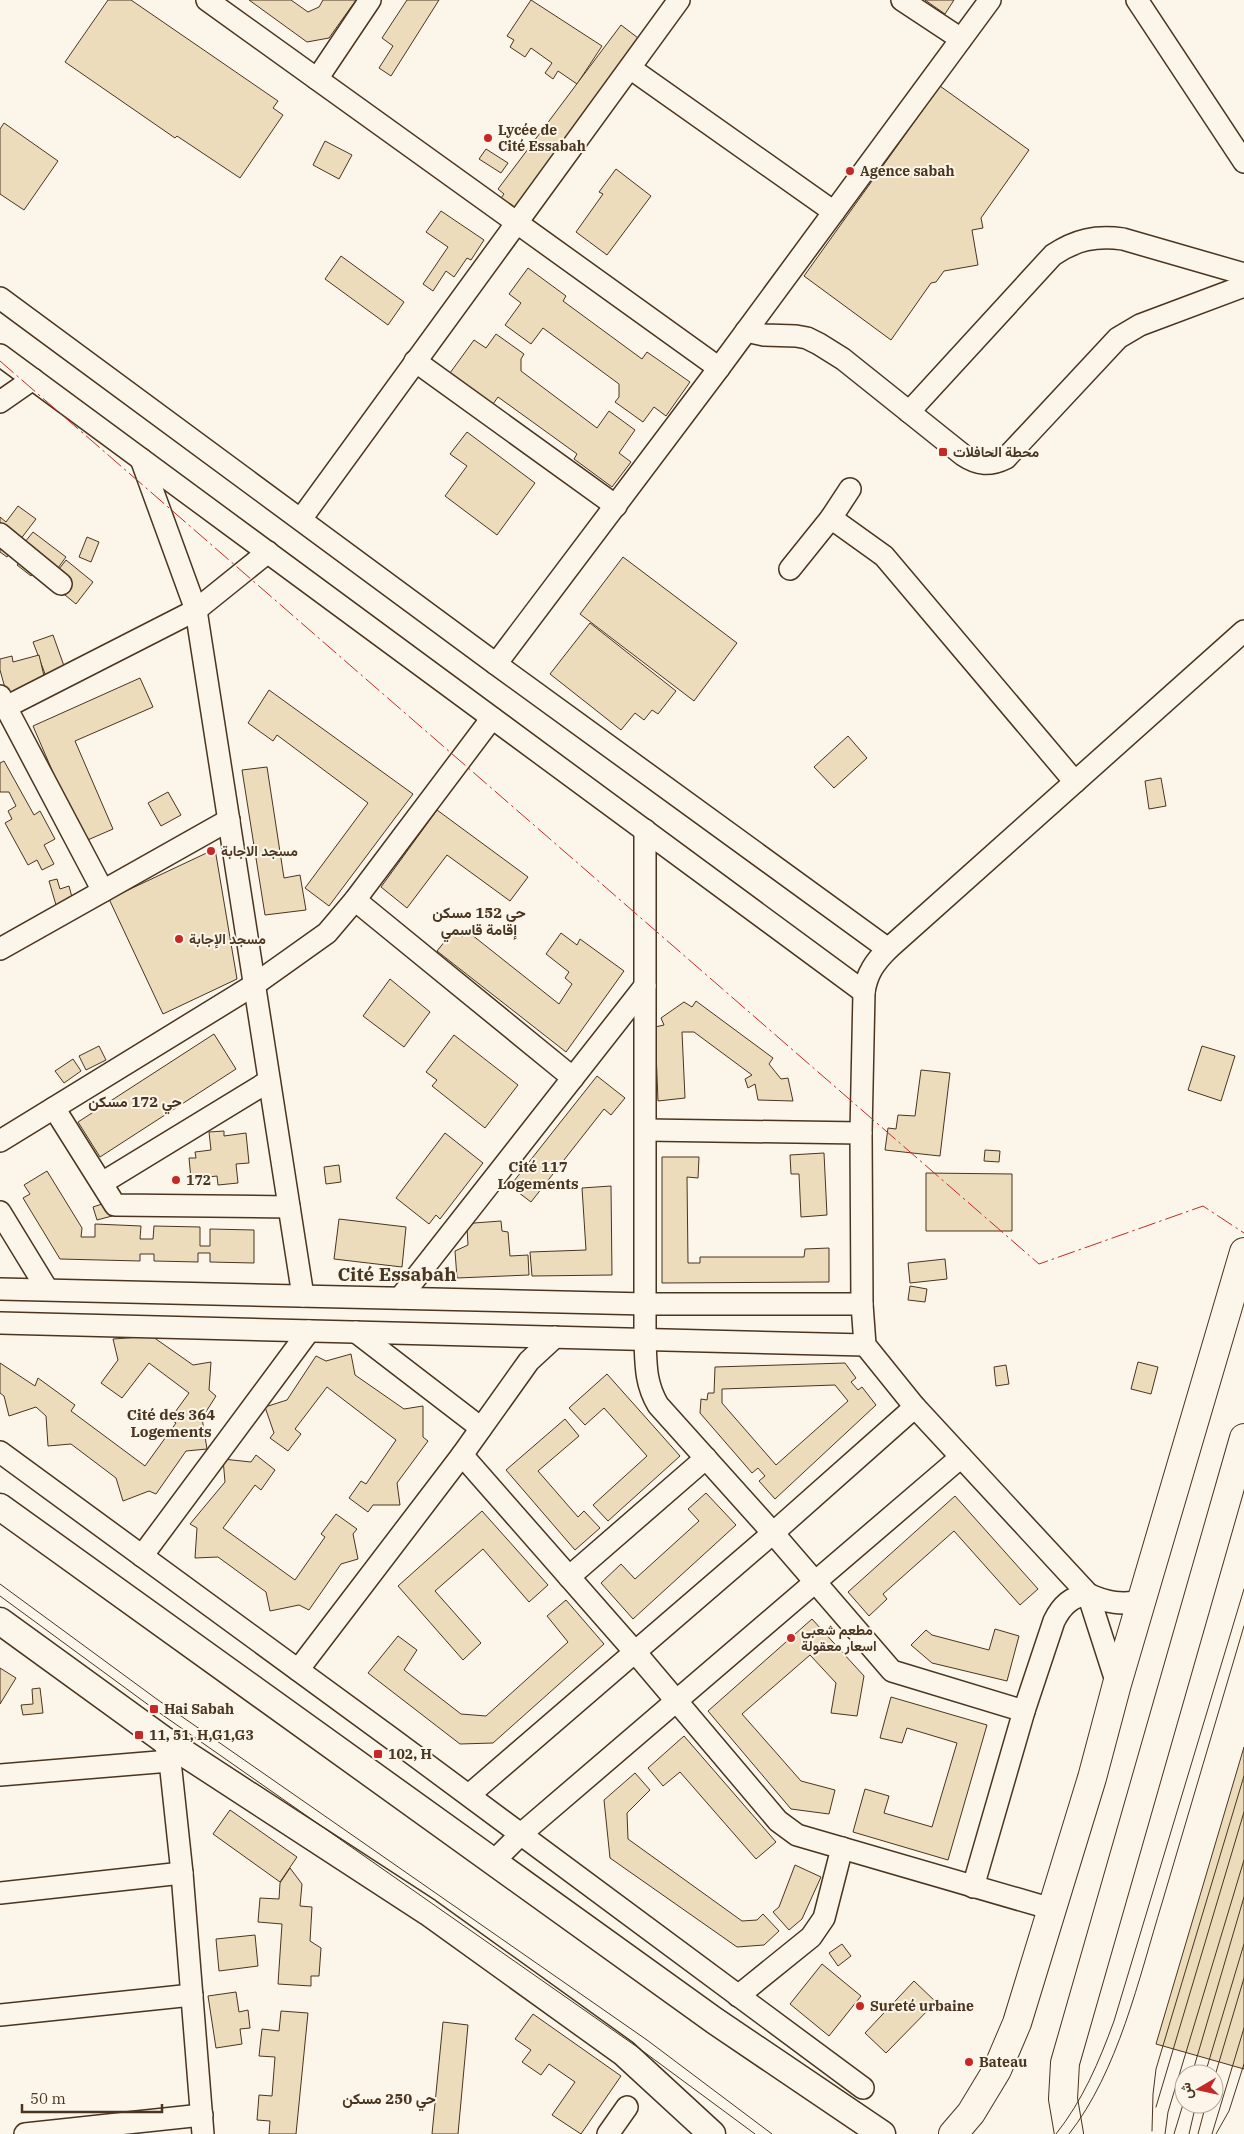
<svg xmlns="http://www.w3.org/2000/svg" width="1244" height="2134" font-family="'IBM Plex Serif',Vazirmatn,serif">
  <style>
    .building { fill: #ecdcbc; stroke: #4a3520; fill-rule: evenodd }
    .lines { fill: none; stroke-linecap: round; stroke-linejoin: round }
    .minor-casing { stroke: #4a3520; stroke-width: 24 }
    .major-casing { stroke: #4a3520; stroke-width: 29 }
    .highway-casing { stroke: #4a3520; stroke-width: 30 }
    .minor { stroke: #fbf6e9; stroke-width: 21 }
    .major { stroke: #fbf6e9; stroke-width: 26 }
    .highway { stroke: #fbf6e9; stroke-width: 28 }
    .tram { stroke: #4a3520; stroke-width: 1 }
    .power { stroke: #c62828; stroke-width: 1; stroke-dasharray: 18 4 2.5 4; stroke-linecap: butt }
    .poi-dot { fill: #c62828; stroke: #fbf6e9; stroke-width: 2 }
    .labels { text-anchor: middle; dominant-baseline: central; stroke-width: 4; stroke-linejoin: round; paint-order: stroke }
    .poi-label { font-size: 14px; font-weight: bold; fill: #4a3520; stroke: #fbf6e9; text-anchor: start }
    .neighbourhood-label { font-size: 15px; font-weight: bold; fill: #4a3520; stroke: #fbf6e9 }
    .district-label { font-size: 19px; font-weight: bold; fill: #4a3520; stroke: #fbf6e9 }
  </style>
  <rect width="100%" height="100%" fill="#fbf6e9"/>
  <g class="building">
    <path d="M 108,0 L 131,0 L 278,101 L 273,108 L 283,115 L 240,178 L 177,136 L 175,138 L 65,62 Z"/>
    <path d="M 249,0 L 291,0 L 308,12 L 319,7 L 323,0 L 356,0 L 329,38 L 307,42 Z"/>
    <path d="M 407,0 L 439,0 L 391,76 L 379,68 L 393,46 L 382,38 Z"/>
    <path d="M 531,0 L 602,46 L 577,84 L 558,71 L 553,79 L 545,73 L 552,63 L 531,48 L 525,57 L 510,47 L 514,40 L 507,36 Z"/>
    <path d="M 925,0 L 954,0 L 945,14 Z"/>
    <path d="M 621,25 L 642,41 L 513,214 L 498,202 L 504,194 L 498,189 Z"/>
    <path d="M 940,86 L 1029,150 L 981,218 L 983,228 L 972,230 L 978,265 L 944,271 L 936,282 L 931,283 L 891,340 L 804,276 Z"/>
    <path d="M 4,123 L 58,161 L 24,210 L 0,194 L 0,129 Z"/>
    <path d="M 325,141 L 352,155 L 339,179 L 313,165 Z"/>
    <path d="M 486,149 L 508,163 L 501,173 L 479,159 Z"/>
    <path d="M 616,169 L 651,196 L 607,255 L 576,232 L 603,194 L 599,192 Z"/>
    <path d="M 441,211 L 484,240 L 471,260 L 467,258 L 454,277 L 446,271 L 433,291 L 423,284 L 448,247 L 426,232 Z"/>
    <path d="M 341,256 L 404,302 L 388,325 L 325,279 Z"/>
    <path d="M 528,268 L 566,296 L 563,301 L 642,359 L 647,352 L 690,382 L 666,416 L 654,407 L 643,422 L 615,402 L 619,397 L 619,384 L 543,328 L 531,344 L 505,325 L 521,303 L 509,294 Z"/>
    <path d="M 496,334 L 524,354 L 521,359 L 521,371 L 597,428 L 609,411 L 635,430 L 619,453 L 631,462 L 612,487 L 574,459 L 577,454 L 498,397 L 493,404 L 450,373 L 474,340 L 486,348 Z"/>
    <path d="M 467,432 L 535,483 L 497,535 L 445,496 L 467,466 L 450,454 Z"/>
    <path d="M 18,506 L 36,519 L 7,557 L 0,552 L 0,517 L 6,522 Z"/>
    <path d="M 33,532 L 66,557 L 49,580 L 35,570 L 31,576 L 17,565 L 23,558 L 16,553 Z"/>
    <path d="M 87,537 L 99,542 L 91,562 L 79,557 Z"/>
    <path d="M 623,557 L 737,643 L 694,701 L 580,614 Z"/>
    <path d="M 66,560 L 93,582 L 76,604 L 49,582 Z"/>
    <path d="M 590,623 L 676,691 L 658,714 L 652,710 L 644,720 L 635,713 L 621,730 L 550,674 Z"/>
    <path d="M 53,635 L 69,680 L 50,687 L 33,642 Z"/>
    <path d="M 39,655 L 45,680 L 10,706 L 0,670 L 0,659 L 12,656 L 13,662 Z"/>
    <path d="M 140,678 L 153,707 L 75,741 L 113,829 L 83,842 L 33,726 Z"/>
    <path d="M 269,690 L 413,794 L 329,906 L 305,888 L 368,803 L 277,735 L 273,741 L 248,723 Z"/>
    <path d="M 848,736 L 867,758 L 834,788 L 814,767 Z"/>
    <path d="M 4,761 L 34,815 L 40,811 L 55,839 L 44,845 L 54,864 L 42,870 L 37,860 L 28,865 L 5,823 L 12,819 L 8,811 L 16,806 L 9,792 L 0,792 L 0,763 Z"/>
    <path d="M 267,767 L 284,878 L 300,875 L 306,910 L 265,915 L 242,770 Z"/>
    <path d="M 1161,778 L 1166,806 L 1149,809 L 1145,781 Z"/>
    <path d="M 168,792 L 181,815 L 161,826 L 148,803 Z"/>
    <path d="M 437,810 L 528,877 L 510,901 L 447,855 L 407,908 L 381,887 Z"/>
    <path d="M 215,849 L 237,979 L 163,1014 L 109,899 Z"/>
    <path d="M 57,879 L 60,889 L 69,886 L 73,901 L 56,905 L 49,881 Z"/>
    <path d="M 454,930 L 462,937 L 467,931 L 559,1004 L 572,984 L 565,978 L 569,972 L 546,954 L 561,933 L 577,945 L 580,939 L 624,971 L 566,1052 L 437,951 Z"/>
    <path d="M 390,979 L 430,1012 L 404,1047 L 363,1016 Z"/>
    <path d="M 696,1001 L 773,1058 L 769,1064 L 781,1079 L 788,1078 L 793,1101 L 758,1100 L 755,1084 L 748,1088 L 745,1079 L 752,1075 L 694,1032 L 682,1032 L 685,1098 L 658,1101 L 655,1027 L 664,1025 L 661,1018 L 684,1002 L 692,1007 Z"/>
    <path d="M 214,1034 L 236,1069 L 100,1157 L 78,1122 Z"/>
    <path d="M 454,1035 L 518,1085 L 485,1128 L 432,1086 L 437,1080 L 426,1072 Z"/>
    <path d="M 99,1046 L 106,1060 L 86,1070 L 79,1056 Z"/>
    <path d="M 1202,1046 L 1235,1056 L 1221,1101 L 1188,1090 Z"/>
    <path d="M 73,1059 L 81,1071 L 64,1083 L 55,1071 Z"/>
    <path d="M 921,1070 L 950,1073 L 940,1156 L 885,1150 L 888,1128 L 896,1129 L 898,1115 L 915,1116 Z"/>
    <path d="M 597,1076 L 625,1098 L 611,1115 L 604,1109 L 531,1202 L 510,1186 Z"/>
    <path d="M 224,1131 L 224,1136 L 246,1133 L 249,1163 L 236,1164 L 238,1183 L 218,1185 L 217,1176 L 191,1179 L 189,1158 L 196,1158 L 195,1152 L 211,1150 L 209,1132 Z"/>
    <path d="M 445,1133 L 483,1163 L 440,1219 L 436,1215 L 429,1224 L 396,1198 Z"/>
    <path d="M 985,1150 L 1000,1151 L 999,1162 L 984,1161 Z"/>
    <path d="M 824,1153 L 827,1215 L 801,1217 L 799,1174 L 791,1174 L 790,1155 Z"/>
    <path d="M 662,1157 L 699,1157 L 698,1178 L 687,1177 L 688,1263 L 700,1263 L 700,1257 L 804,1257 L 805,1249 L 829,1248 L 829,1282 L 662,1283 Z"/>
    <path d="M 339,1165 L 341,1182 L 326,1184 L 324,1167 Z"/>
    <path d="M 47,1171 L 82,1228 L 81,1237 L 95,1237 L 95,1224 L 141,1226 L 140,1239 L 153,1239 L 154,1226 L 200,1227 L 200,1246 L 210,1246 L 210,1229 L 254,1230 L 254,1263 L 210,1262 L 210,1253 L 198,1253 L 198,1262 L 154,1261 L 154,1254 L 140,1254 L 140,1261 L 60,1259 L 23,1198 L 30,1194 L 24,1185 Z"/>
    <path d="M 926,1173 L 1012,1174 L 1012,1231 L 926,1231 Z"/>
    <path d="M 611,1186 L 612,1275 L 532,1276 L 530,1252 L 586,1250 L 582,1188 Z"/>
    <path d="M 108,1202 L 112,1216 L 97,1220 L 93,1207 Z"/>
    <path d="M 339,1219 L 406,1227 L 402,1267 L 334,1259 Z"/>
    <path d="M 501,1221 L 502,1231 L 508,1232 L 510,1256 L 528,1255 L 529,1275 L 457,1278 L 455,1251 L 468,1245 L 467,1228 L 474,1223 Z"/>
    <path d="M 945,1259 L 947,1279 L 910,1283 L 908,1263 Z"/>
    <path d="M 910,1286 L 927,1289 L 925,1302 L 908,1300 Z"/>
    <path d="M 146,1332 L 193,1365 L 211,1362 L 209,1390 L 216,1396 L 202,1418 L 207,1449 L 186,1451 L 156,1494 L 149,1491 L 123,1501 L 116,1478 L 71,1444 L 48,1446 L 46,1416 L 36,1407 L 9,1416 L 4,1396 L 0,1393 L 0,1363 L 35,1386 L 38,1378 L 75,1405 L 71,1411 L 145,1466 L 176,1423 L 170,1419 L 189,1393 L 149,1363 L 122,1398 L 101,1383 L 118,1360 L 113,1339 L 141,1337 Z"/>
    <path d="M 351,1354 L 355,1375 L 404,1409 L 423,1406 L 423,1437 L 428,1441 L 397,1483 L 400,1505 L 373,1505 L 368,1512 L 349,1498 L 361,1481 L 366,1484 L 396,1440 L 327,1387 L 295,1429 L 301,1434 L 288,1451 L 270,1438 L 274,1433 L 265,1407 L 287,1400 L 316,1356 L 326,1361 Z"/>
    <path d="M 1138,1362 L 1158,1367 L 1151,1394 L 1131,1389 Z"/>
    <path d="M 845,1363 L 856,1378 L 851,1382 L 858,1390 L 862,1387 L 876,1405 L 775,1499 L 759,1481 L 765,1476 L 758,1468 L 752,1473 L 700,1413 L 701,1399 L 707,1400 L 708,1393 L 714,1393 L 715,1367 ZM 835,1385 L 848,1401 L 776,1465 L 722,1403 L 722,1389 Z"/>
    <path d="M 1006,1365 L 1009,1384 L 996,1386 L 994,1367 Z"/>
    <path d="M 607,1374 L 680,1456 L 608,1521 L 593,1505 L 647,1456 L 604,1408 L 585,1425 L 569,1408 Z"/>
    <path d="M 565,1419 L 579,1436 L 538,1471 L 578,1517 L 584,1511 L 600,1528 L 575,1550 L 506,1470 Z"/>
    <path d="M 256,1455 L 275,1470 L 261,1490 L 255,1485 L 223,1528 L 295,1580 L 325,1537 L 321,1534 L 336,1514 L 357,1529 L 353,1534 L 358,1559 L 341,1564 L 309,1610 L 299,1605 L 270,1611 L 266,1592 L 218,1557 L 195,1558 L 197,1528 L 190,1524 L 225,1482 L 223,1459 L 251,1462 Z"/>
    <path d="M 706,1493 L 736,1525 L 633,1619 L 601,1583 L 621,1564 L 635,1579 L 699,1521 L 688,1509 Z"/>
    <path d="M 955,1496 L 1038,1589 L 1020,1605 L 954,1531 L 883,1594 L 887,1599 L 869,1616 L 848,1592 Z"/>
    <path d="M 482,1511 L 548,1585 L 529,1602 L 483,1549 L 435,1591 L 481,1643 L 463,1660 L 398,1586 Z"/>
    <path d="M 566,1600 L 604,1644 L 493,1743 L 460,1744 L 368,1673 L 398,1636 L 417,1650 L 404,1670 L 461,1714 L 486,1716 L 568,1642 L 547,1616 Z"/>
    <path d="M 812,1619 L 864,1676 L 857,1716 L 831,1713 L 836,1683 L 810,1655 L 742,1714 L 801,1781 L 835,1790 L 829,1814 L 791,1809 L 708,1711 Z"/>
    <path d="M 995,1629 L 1019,1636 L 1007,1681 L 932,1663 L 911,1645 L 926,1630 L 932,1635 L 989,1650 Z"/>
    <path d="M 0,1668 L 16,1678 L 0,1704 Z"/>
    <path d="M 40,1688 L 43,1713 L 23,1715 L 21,1705 L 33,1704 L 32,1689 Z"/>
    <path d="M 891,1697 L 987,1725 L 948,1860 L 853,1832 L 865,1789 L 889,1796 L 884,1813 L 932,1827 L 957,1743 L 907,1728 L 902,1743 L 880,1738 Z"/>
    <path d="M 684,1736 L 776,1842 L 756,1859 L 680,1772 L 663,1786 L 648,1768 Z"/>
    <path d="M 1244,1747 L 1244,2069 L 1156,2044 Z"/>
    <path d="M 635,1773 L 650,1790 L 627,1813 L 628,1839 L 742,1921 L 757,1920 L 763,1914 L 779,1931 L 764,1945 L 737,1947 L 610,1858 L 604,1800 Z"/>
    <path d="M 230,1810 L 297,1857 L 280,1882 L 213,1834 Z"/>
    <path d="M 795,1865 L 821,1877 L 802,1919 L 789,1930 L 773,1912 L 779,1907 Z"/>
    <path d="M 290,1868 L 302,1884 L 300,1906 L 312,1907 L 310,1941 L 321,1948 L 319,1976 L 311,1976 L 311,1986 L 278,1984 L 282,1924 L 258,1922 L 260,1898 L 279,1899 L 280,1883 Z"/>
    <path d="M 255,1935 L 258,1966 L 219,1971 L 216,1939 Z"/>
    <path d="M 842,1944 L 851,1956 L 838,1966 L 829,1953 Z"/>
    <path d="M 822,1964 L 861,1996 L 829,2036 L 790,2004 Z"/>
    <path d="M 914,1981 L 936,2002 L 886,2053 L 865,2033 Z"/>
    <path d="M 236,1992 L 239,2012 L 248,2010 L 250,2028 L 240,2029 L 242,2044 L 216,2048 L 208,1996 Z"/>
    <path d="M 281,2011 L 308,2013 L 296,2134 L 269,2134 L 270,2121 L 257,2120 L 259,2095 L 272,2096 L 275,2057 L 259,2056 L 262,2029 L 279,2031 Z"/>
    <path d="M 533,2014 L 621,2076 L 581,2134 L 552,2115 L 575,2082 L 549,2064 L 541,2075 L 522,2062 L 531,2050 L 515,2039 Z"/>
    <path d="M 443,2022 L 468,2025 L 458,2134 L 432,2134 Z"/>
  </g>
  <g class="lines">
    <g class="minor-casing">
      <g id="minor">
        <path d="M 207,0 L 719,368"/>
        <path d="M 902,0 L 961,39"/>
        <path d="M 1137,0 L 1244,162"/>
        <path d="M 630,68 L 834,212"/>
        <path d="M 317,79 L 370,0"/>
        <path d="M 0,298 L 496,664 L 888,949"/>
        <path d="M 746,331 L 764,335 L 796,336 L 807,338 L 819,344 L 843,359 L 963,455 C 978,465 990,466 1006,458 L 1118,338 L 1140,325 L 1244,286"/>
        <path d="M 0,355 L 864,992"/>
        <path d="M 415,361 L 616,506"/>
        <path d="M 0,402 L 33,379"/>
        <path d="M 909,412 L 1053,255 C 1075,240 1096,235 1123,239 L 1244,274"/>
        <path d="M 141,459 L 196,610 L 303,1296"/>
        <path d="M 831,518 L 850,489"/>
        <path d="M 301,519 L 679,0"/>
        <path d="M 0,534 L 61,584"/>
        <path d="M 790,569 L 831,518 L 884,556 L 1075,782"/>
        <path d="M 496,664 L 719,368 L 990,0"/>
        <path d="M 0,696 L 103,891"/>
        <path d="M 6,707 L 196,610 L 268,552"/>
        <path d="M 645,830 L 645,1340 C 646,1364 645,1383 658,1405 L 773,1533 L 892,1671 L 1024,1711"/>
        <path d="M 355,900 L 573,1078"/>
        <path d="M 0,949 L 229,820"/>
        <path d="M 54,1108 L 115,1205 L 289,1207"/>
        <path d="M 646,1130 L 861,1133"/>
        <path d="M 0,1141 L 254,985 L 327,933 L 355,900 L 492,718"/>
        <path d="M 102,1183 L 269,1081"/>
        <path d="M 0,1212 L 47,1289"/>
        <path d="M 0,1289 L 646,1304 L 862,1304"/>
        <path d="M 400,1298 L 645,986"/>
        <path d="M 0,1323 L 865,1345"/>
        <path d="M 356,1332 L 481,1428"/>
        <path d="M 0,1452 L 391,1738 L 863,2088"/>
        <path d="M 462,1455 L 635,1652 L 778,1821 L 797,1835 L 1052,1909"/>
        <path d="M 142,1556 L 309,1331"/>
        <path d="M 569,1577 L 706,1458"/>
        <path d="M 1088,1594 L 1117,1684"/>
        <path d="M 1142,1601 C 1122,1605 1107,1603 1088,1594 L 915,1407 L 865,1345 L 862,1304 L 861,1133 L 864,992 C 867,973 875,962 888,949 L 1244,631"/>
        <path d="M 298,1670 L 462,1455 L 529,1361 L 555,1337"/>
        <path d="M 164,1740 L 170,1761 L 182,1873 L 203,2134"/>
        <path d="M 0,1775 L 170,1761"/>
        <path d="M 469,1795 L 773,1533 L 915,1407"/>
        <path d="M 493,1862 L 521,1834 L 961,1457"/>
        <path d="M 973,1887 L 1024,1711 L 1054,1621 C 1062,1605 1071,1597 1088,1594"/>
        <path d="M 0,1893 L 182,1873"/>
        <path d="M 738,1996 L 811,1937 L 824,1918 L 842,1848"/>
        <path d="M 0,2015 L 192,1995"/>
        <path d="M 25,2134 L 202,2115"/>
        <path d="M 608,2134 L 627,2107"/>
      </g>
    </g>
    <g class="major-casing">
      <g id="major">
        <path d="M 0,1507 L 715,2021 L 882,2134"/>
        <path d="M 0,1621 L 164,1740 L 428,1912 L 624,2053 L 712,2134"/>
      </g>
    </g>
    <g class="highway-casing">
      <g id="highway">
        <path d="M 953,2134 L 971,2113 L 997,2070 L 1017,2023 L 1092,1778 L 1117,1684 L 1244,1252"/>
        <path d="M 1069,2134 L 1063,2099 L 1065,2063 L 1244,1438"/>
      </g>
    </g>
    <use href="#minor" class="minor"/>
    <use href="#major" class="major"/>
    <use href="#highway" class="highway"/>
    <g class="tram">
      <path d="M 0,1584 L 158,1700 L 647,2040 L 772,2134"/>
      <path d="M 0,1596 L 154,1709 L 640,2049 L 755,2134"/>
      <path d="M 1192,2074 L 1244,1897"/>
      <path d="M 1205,2074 L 1244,1944"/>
      <path d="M 1214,2079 L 1244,1978"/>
      <path d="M 1156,2107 L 1244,1812"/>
      <path d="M 1152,2131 L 1153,2094 L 1156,2069 L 1244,1776"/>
      <path d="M 1056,2134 C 1083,2100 1099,2062 1114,2021 L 1244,1589"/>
      <path d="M 1069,2134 C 1118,2072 1139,1978 1162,1903 C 1189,1811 1217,1718 1244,1626"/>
      <path d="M 1165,2134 L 1168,2112 L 1244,1860"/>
      <path d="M 1174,2134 L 1184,2101"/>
      <path d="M 1189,2134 L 1196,2104"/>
      <path d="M 1198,2134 L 1206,2104"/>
      <path d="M 1212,2134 L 1244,2028"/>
      <path d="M 1216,2134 L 1229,2111 L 1244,2064"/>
    </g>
    <path class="power" d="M 0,361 L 1039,1264 L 1203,1206 L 1244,1233"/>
  </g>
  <g class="poi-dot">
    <circle cx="488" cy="138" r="5"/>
    <circle cx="850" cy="171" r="5"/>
    <rect x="938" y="447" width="10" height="10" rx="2.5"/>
    <circle cx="211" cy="851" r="5"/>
    <circle cx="179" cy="939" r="5"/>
    <circle cx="176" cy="1180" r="5"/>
    <circle cx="791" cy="1638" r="5"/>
    <rect x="149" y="1704" width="10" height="10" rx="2.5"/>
    <rect x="134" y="1730" width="10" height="10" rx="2.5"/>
    <rect x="373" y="1749" width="10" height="10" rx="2.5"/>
    <circle cx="860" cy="2006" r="5"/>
    <circle cx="969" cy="2062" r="5"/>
  </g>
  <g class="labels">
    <g class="poi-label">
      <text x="498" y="130">Lycée de<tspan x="498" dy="16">Cité Essabah</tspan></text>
      <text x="860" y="171">Agence sabah</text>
      <text x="953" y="452">محطة الحافلات</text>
      <text x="221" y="851">مسجد الاجابة</text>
      <text x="189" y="939">مسجد الإجابة</text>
      <text x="186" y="1180">172</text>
      <text x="801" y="1630">مطعم شعبي<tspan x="801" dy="16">اسعار معقولة</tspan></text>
      <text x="164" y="1709">Hai Sabah</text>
      <text x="149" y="1735">11, 51, H,G1,G3</text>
      <text x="388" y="1754">102, H</text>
      <text x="870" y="2006">Sureté urbaine</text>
      <text x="979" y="2062">Bateau</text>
    </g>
    <g class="neighbourhood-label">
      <text x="479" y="912">حي 152 مسكن<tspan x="479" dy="17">إقامة قاسمي</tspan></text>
      <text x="135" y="1101">حي 172 مسكن</text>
      <text x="538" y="1166">Cité 117<tspan x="538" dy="17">Logements</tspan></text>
      <text x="171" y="1414">Cité des 364<tspan x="171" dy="17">Logements</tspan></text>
      <text x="389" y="2098">حي 250 مسكن</text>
    </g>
    <g class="district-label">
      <text x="397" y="1274">Cité Essabah</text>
    </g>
  </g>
  <g transform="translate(1199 2089) rotate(261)"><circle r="24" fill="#fbf6e9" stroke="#b4a999"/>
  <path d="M0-4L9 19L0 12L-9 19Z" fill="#c62828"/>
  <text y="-8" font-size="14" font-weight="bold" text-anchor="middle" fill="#4a3520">ش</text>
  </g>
  <path d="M22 2104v8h140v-8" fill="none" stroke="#4a3520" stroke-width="2.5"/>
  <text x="30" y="2104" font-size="15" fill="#4a3520" stroke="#fbf6e9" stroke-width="4" paint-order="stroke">50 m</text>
</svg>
